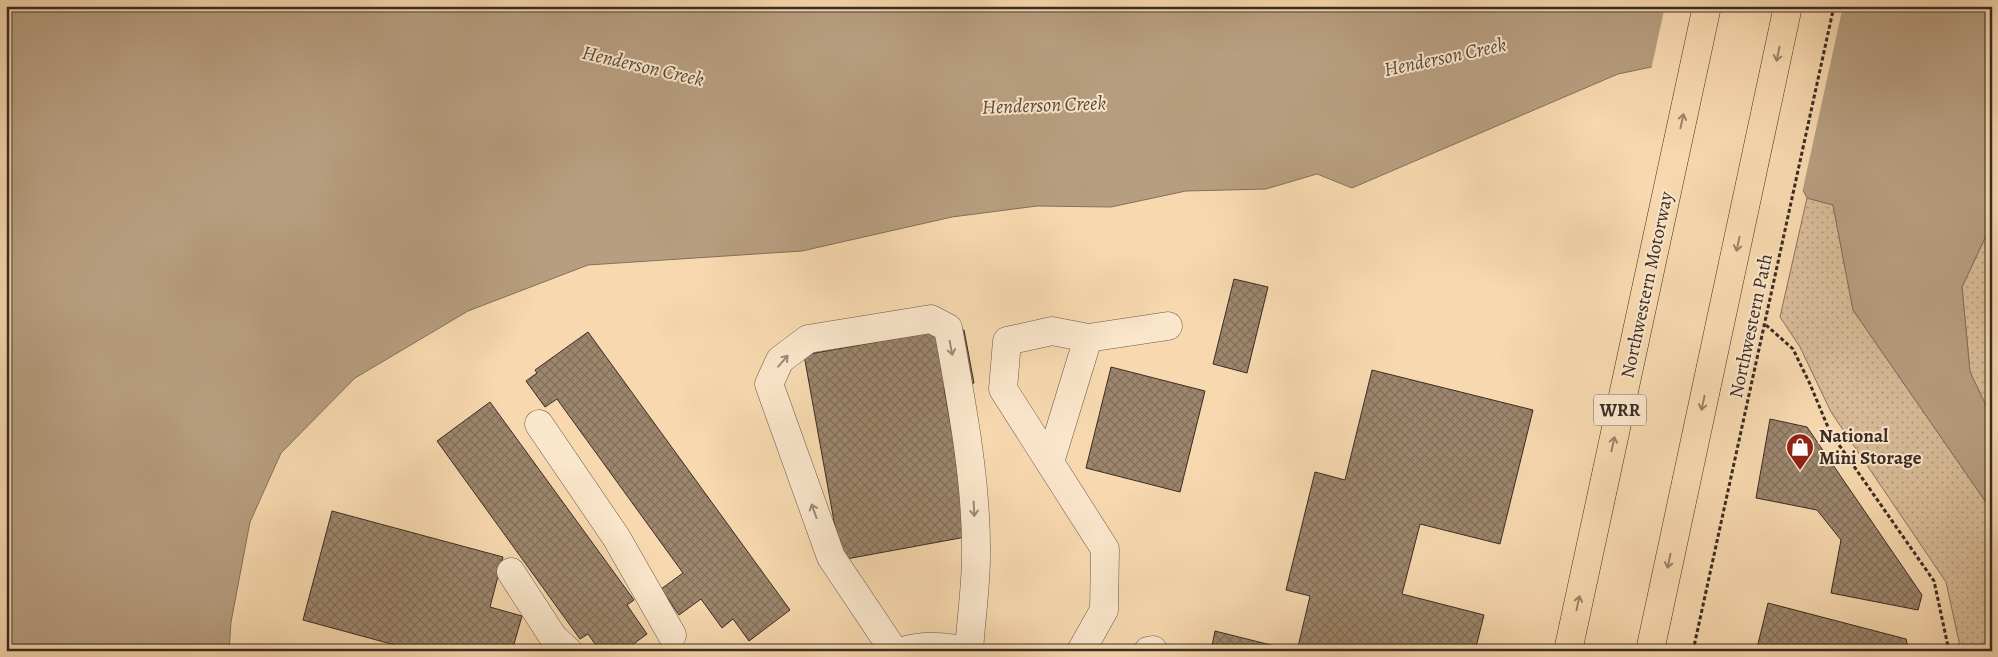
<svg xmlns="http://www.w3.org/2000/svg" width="1998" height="657" font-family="Alegreya,serif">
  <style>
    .grass { fill: url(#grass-dots); stroke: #89745e }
    .water { fill: #b79e80; stroke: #85705c }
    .pier { fill: #f8d9af }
    .building { fill: url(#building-cross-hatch); stroke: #3a2c25 }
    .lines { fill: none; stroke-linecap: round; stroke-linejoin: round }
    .minor-casing { stroke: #6a5748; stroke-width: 29 }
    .highway-casing { stroke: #3a2c25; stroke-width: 29 }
    .path { stroke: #3a2c25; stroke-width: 3; stroke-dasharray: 4 2.5; stroke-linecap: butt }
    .minor { stroke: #fae6cb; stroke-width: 28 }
    .highway { stroke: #f8d9af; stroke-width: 28 }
    .oneway { stroke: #99826a }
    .oneway2 { stroke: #9a8978 }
    .labels { text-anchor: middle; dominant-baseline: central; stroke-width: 4; stroke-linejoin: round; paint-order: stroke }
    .shield { fill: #fae6cb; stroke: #746457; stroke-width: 1 }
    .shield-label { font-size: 18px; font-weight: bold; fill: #3a2c25 }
    .street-label { font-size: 19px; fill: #3a2c25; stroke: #fae6cb }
    .poi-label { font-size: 19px; font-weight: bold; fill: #3a2c25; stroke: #fae6cb; text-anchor: start }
    .water-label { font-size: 20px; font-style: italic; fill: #59483c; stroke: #fae6cb }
  </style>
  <defs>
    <pattern id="grass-dots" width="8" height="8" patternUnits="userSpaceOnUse" patternTransform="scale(1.25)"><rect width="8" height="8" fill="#d8bc98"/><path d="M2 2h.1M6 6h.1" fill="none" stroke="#b0997c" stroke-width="1.8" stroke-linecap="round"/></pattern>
    <pattern id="building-cross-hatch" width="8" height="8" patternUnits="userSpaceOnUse" patternTransform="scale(1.25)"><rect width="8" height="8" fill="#9d866d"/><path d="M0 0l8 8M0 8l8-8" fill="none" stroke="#816e59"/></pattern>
  </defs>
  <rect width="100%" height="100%" fill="#f8d9af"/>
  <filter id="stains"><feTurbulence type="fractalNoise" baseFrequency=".004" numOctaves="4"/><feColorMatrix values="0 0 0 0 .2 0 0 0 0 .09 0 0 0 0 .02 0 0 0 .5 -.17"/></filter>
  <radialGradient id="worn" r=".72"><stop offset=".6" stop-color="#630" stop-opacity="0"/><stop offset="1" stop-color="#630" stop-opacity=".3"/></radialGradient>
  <g class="grass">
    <path d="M 1807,198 L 1833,205 L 1853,310 L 1992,511 L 1992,651 L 1961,651 L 1946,582 L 1831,412 L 1800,347 L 1780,317 Z"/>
    <path d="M 1992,223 L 1992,418 L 1970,372 L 1962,287 Z"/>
  </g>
  <path class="water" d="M 6,6 L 1992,6 L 1992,223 L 1962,287 L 1970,372 L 1992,418 L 1992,511 L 1853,310 L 1833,205 L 1807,198 L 1732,50 L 1618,74 L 1352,188 L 1317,174 L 1266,189 L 1186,191 L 1111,207 L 1037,206 L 952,217 L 802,251 L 588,265 L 468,311 L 355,378 L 281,453 L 250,522 L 231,622 L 229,651 L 6,651 Z"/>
  <path class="pier" d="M 1665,6 L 1843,6 L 1802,193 L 1731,53 L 1651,70 Z"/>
  <g class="building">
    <path d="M 1234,279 L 1268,287 L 1247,373 L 1213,364 Z"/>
    <path d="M 964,330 L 974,383 L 944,388 L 971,536 L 841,560 L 804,355 L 932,332 L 933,336 Z"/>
    <path d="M 588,332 L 790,610 L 749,641 L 733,619 L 722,628 L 701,599 L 679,615 L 661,589 L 683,573 L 557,399 L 545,407 L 526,381 L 537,373 L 535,370 Z"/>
    <path d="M 1111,367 L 1205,391 L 1180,492 L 1086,468 Z"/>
    <path d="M 1372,370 L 1533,410 L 1500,544 L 1420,524 L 1402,594 L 1484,615 L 1475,651 L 1297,651 L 1310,596 L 1286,590 L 1315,472 L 1345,480 Z"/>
    <path d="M 490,402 L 634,600 L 627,605 L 647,634 L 624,651 L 600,651 L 588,634 L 580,639 L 437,441 Z"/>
    <path d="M 1770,419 L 1807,427 L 1922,595 L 1918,610 L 1831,593 L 1841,540 L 1817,510 L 1756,498 Z"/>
    <path d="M 332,511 L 503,557 L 490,607 L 522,616 L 512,651 L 417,651 L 303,620 Z"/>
    <path d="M 1768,603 L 1906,639 L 1909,651 L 1771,651 L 1757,648 Z"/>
    <path d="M 1215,631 L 1295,651 L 1211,651 Z"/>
  </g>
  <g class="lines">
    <g class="minor-casing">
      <g id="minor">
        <path d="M 1088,338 L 1168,326"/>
        <path d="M 539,424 L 616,537 L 672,635"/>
        <path d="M 1050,462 L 1088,338 L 1052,331 L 1007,341 L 1003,389 L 1105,549 L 1104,610 L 1081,651"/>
        <path d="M 511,572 L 553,637 L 568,651"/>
        <path d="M 894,651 L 831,557 L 769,384 L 780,360 L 808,339 L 931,319 L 948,328 C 961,400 977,482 976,555 C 976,587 971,619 969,651"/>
        <path d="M 903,651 C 922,645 946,646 966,651"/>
        <path d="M 1148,651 L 1153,650"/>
      </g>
    </g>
    <g class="highway-casing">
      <g id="highway">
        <path d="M 1568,651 L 1707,6"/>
        <path d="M 1650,651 L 1788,6"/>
      </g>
    </g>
    <g class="path">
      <path d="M 1766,325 L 1793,349 L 1810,384 L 1830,432 L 1934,581 L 1949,651"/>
      <path d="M 1693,651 L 1834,6"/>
    </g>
    <use href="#minor" class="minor"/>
    <use href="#highway" class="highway"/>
  </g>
  <defs><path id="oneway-shaft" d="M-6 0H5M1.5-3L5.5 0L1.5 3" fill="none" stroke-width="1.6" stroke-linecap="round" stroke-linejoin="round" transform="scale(1.25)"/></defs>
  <g class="oneway">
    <use href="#oneway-shaft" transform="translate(1778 54) rotate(102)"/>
    <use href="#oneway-shaft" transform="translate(1682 121) rotate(-78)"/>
    <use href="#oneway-shaft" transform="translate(1738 244) rotate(102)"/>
    <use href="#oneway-shaft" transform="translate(1703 403) rotate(102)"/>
    <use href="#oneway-shaft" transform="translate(1613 444) rotate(-78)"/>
    <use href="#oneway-shaft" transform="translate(1669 561) rotate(102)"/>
    <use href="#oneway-shaft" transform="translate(1578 603) rotate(-78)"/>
  </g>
  <g class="oneway2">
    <use href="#oneway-shaft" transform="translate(951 348) rotate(79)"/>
    <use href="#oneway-shaft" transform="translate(783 361) rotate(-49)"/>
    <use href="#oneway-shaft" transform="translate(974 509) rotate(87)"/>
    <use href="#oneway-shaft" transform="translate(814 511) rotate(-110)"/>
  </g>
  <defs>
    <g id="shop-pin" transform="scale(1.4375)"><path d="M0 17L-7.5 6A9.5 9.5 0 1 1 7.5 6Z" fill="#8f2418" stroke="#fae6cb"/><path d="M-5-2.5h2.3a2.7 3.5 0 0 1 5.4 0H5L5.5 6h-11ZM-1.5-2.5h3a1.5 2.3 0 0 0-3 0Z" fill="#fff"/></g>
  </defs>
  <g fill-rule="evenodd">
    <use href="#shop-pin" x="1800" y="447"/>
  </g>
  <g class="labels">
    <rect class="shield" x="1594" y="394.5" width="52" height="31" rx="4"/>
    <g class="shield-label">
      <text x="1620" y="410">WRR</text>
    </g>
    <g class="street-label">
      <text transform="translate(1647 285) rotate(-78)">Northwestern Motorway</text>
      <text transform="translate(1751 326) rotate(-78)">Northwestern Path</text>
    </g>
    <g class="poi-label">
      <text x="1819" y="436">National<tspan x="1819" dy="22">Mini Storage</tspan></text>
    </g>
    <g class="water-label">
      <text transform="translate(1445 57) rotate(-12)">Henderson Creek</text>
      <text transform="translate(643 66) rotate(13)">Henderson Creek</text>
      <text transform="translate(1044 105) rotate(-2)">Henderson Creek</text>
    </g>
  </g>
  <rect width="1998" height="657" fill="none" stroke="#f8d9af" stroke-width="25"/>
  <rect x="8" y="8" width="1983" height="642" fill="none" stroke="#3a2c25" stroke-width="2.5"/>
  <rect x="12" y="12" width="1973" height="632" fill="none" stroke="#3a2c25"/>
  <rect width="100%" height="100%" filter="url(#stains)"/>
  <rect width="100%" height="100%" fill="url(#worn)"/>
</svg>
